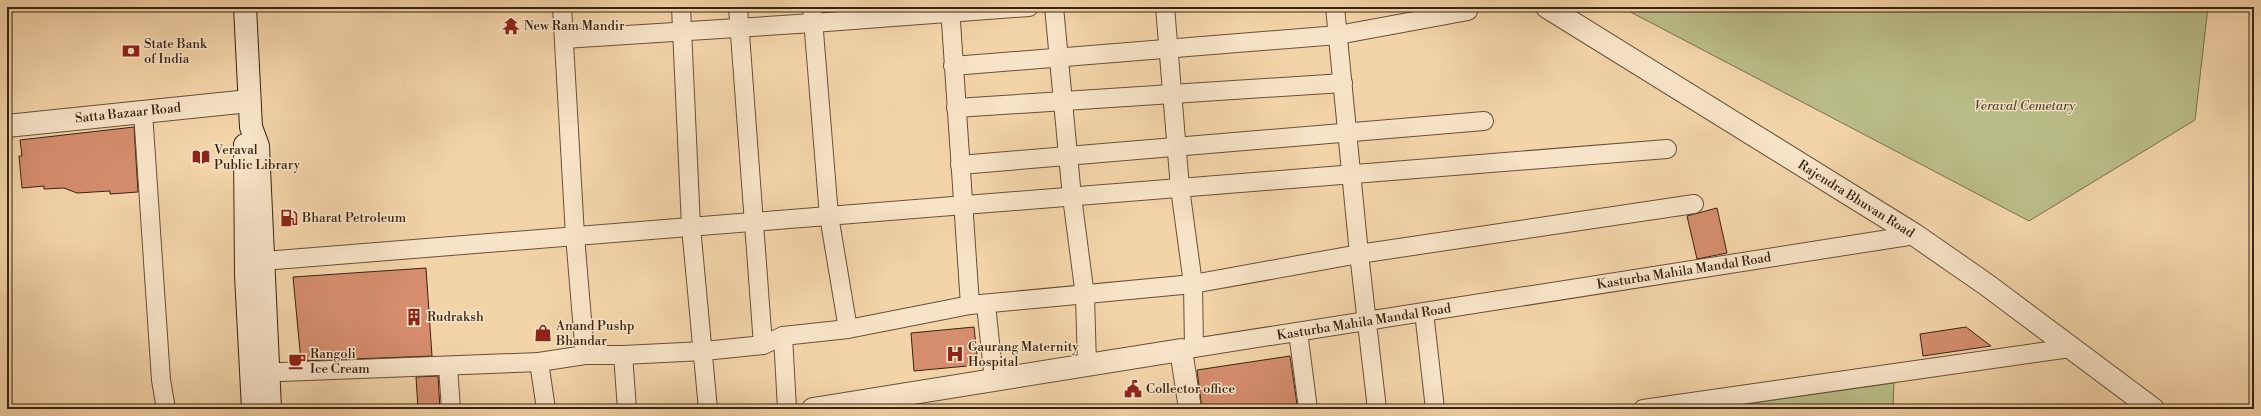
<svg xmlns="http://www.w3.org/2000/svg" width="2261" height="416" font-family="'Libre Bodoni',serif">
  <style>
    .green { fill: #babd89; stroke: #7a704e }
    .building { fill: #d58d6e; stroke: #392412 }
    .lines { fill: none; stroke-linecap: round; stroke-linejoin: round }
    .minor-casing { stroke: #685038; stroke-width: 20 }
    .tertiary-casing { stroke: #685038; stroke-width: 24 }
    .secondary-casing { stroke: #392412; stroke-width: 24 }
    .minor { stroke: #f7e3c7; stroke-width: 18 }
    .tertiary { stroke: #f7e3c7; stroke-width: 22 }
    .secondary { stroke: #f7e3c7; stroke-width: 22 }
    .labels { text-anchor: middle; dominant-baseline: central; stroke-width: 3; stroke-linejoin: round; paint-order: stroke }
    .poi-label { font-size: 13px; fill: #392412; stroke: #f7e3c7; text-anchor: start }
    .park-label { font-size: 13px; font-style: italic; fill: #594a30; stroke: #f7e3c7 }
    .street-label { font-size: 13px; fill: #392412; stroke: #f7e3c7 }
  </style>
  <rect width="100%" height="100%" fill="#f3d4a9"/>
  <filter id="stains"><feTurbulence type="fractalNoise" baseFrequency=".005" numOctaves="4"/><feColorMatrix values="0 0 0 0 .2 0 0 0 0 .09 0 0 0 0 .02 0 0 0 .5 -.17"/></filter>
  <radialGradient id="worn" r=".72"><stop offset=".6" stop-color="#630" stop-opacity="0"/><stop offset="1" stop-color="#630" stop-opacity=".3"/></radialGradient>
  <g class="green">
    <path d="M 1621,7 L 2208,7 L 2195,120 L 2029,221 Z"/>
    <path d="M 1894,383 L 1893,409 L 1710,409 Z"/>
  </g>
  <g class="building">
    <path d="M 134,127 L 138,192 L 110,194 L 110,191 L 77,193 L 64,188 L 44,189 L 44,186 L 22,188 L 19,156 L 22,156 L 20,140 Z"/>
    <path d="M 1717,208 L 1727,253 L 1697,259 L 1687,216 Z"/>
    <path d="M 426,268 L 432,356 L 301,361 L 293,277 Z"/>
    <path d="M 974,327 L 978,365 L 914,371 L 911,333 Z"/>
    <path d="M 1966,327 L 1991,346 L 1923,356 L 1920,334 Z"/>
    <path d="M 1290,356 L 1297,404 L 1260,409 L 1202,409 L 1197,370 Z"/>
    <path d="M 438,376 L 440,409 L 418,409 L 416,377 Z"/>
  </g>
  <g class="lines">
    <g class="minor-casing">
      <g id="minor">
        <path d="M 562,7 L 575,236 L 585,355"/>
        <path d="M 681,7 L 691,227 L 708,409"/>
        <path d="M 738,7 L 763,345"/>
        <path d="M 812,7 L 829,216 L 848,329"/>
        <path d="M 950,7 L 970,305"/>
        <path d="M 1054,7 L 1072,197 L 1085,296 L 1087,365"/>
        <path d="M 1165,7 L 1180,188 L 1193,284 L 1194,348"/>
        <path d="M 1335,7 L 1359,254 L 1377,409"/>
        <path d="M 564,39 L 813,23 L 1029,7"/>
        <path d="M 953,66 L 1338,35 L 1468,11"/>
        <path d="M 956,108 L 1343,83"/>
        <path d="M 143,112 L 161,380 L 166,409"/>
        <path d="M 960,165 L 1484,121"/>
        <path d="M 250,262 L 1667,149"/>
        <path d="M 986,305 L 994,380"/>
        <path d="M 1424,312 L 1435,409"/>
        <path d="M 1298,332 L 1308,409"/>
        <path d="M 783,336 L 787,409"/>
        <path d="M 1181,350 L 1915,235"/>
        <path d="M 623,355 L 627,409"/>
        <path d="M 539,362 L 546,409"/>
        <path d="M 448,367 L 451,409"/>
        <path d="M 255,373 L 539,362 L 585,355 L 623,355 L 704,351 L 763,345 L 783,336 L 848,329 L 970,305 L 1193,284 L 1359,254 L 1694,204"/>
        <path d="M 1643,409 L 2070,348"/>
      </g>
    </g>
    <g class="tertiary-casing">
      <g id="tertiary">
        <path d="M 1547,7 L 1915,235 L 1987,285 L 2153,409"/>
        <path d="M 7,126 L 249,101"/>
        <path d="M 813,409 L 1181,350 L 1190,409"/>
      </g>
    </g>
    <g class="secondary-casing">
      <g id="secondary">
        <path d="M 245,7 L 251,127 L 258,146 L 270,409"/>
        <path d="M 245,145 L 246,275 L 253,409"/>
      </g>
    </g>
    <use href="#minor" class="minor"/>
    <use href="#tertiary" class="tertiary"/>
    <use href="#secondary" class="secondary"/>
  </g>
  <defs>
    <g id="temple-bare" transform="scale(1.38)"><path d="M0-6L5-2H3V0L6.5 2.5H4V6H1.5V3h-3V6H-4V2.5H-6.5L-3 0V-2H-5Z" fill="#8f2418" stroke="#f7e3c7" stroke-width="2.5" paint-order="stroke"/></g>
    <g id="bank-bare" transform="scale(1.38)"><path d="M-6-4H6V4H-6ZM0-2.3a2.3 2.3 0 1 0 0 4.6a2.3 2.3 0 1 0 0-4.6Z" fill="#8f2418" stroke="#f7e3c7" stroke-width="2.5" paint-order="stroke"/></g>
    <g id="library-bare" transform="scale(1.38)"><path d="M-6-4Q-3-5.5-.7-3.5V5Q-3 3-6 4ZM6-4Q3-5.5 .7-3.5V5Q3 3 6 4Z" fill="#8f2418" stroke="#f7e3c7" stroke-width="2.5" paint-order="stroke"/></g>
    <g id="fuel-bare" transform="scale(1.38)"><path d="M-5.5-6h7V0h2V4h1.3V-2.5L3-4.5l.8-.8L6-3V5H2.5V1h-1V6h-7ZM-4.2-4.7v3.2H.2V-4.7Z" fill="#8f2418" stroke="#f7e3c7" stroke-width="2.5" paint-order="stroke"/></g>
    <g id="building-bare" transform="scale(1.38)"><path d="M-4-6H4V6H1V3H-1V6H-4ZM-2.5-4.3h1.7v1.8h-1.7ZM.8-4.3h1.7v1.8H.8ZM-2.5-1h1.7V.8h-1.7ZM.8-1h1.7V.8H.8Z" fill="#8f2418" stroke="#f7e3c7" stroke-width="2.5" paint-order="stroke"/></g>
    <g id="shop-bare" transform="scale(1.38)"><path d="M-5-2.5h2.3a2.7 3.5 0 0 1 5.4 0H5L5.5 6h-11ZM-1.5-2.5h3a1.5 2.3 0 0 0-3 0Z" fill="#8f2418" stroke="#f7e3c7" stroke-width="2.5" paint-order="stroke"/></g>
    <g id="hospital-bare" transform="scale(1.38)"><path d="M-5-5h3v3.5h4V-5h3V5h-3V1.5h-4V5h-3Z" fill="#8f2418" stroke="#f7e3c7" stroke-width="2.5" paint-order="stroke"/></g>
    <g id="cafe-bare" transform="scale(1.38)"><path d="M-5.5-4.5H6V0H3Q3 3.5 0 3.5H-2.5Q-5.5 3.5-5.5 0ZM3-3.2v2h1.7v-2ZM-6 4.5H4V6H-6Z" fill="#8f2418" stroke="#f7e3c7" stroke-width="2.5" paint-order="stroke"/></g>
    <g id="civic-bare" transform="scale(1.38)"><path d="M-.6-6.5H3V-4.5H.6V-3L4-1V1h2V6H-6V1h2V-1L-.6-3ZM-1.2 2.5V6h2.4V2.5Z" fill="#8f2418" stroke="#f7e3c7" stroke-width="2.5" paint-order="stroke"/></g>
  </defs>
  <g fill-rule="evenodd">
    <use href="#temple-bare" x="511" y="26"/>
    <use href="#bank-bare" x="131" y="51"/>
    <use href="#library-bare" x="201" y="157"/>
    <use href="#fuel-bare" x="289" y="218"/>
    <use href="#building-bare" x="414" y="317"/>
    <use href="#shop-bare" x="543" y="333"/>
    <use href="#hospital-bare" x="955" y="354"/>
    <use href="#cafe-bare" x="297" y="361"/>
    <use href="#civic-bare" x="1133" y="389"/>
  </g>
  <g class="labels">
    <g class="poi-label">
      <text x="524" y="26">New Ram Mandir</text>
      <text x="144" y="44">State Bank<tspan x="144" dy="15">of India</tspan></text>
      <text x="214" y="150">Veraval<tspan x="214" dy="15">Public Library</tspan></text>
      <text x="302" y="218">Bharat Petroleum</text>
      <text x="427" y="317">Rudraksh</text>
      <text x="556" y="326">Anand Pushp<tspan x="556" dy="15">Bhandar</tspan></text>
      <text x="968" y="347">Gaurang Maternity<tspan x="968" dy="15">Hospital</tspan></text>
      <text x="310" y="354">Rangoli<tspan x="310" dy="15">Ice Cream</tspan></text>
      <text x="1146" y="389">Collector office</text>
    </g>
    <g class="park-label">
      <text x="2025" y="106">Veraval Cemetary</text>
    </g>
    <g class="street-label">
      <text transform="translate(128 113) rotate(-6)">Satta Bazaar Road</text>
      <text transform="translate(1856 199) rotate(32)">Rajendra Bhuvan Road</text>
      <text transform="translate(1684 271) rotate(-9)">Kasturba Mahila Mandal Road</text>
      <text transform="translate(1364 322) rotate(-9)">Kasturba Mahila Mandal Road</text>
    </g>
  </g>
  <rect width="2261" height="416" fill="none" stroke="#f3d4a9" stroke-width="24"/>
  <rect x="8" y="8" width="2245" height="400" fill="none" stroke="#392412" stroke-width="2"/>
  <rect x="12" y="12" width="2237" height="392" fill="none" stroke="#392412"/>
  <rect width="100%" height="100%" filter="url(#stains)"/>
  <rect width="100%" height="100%" fill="url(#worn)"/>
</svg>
